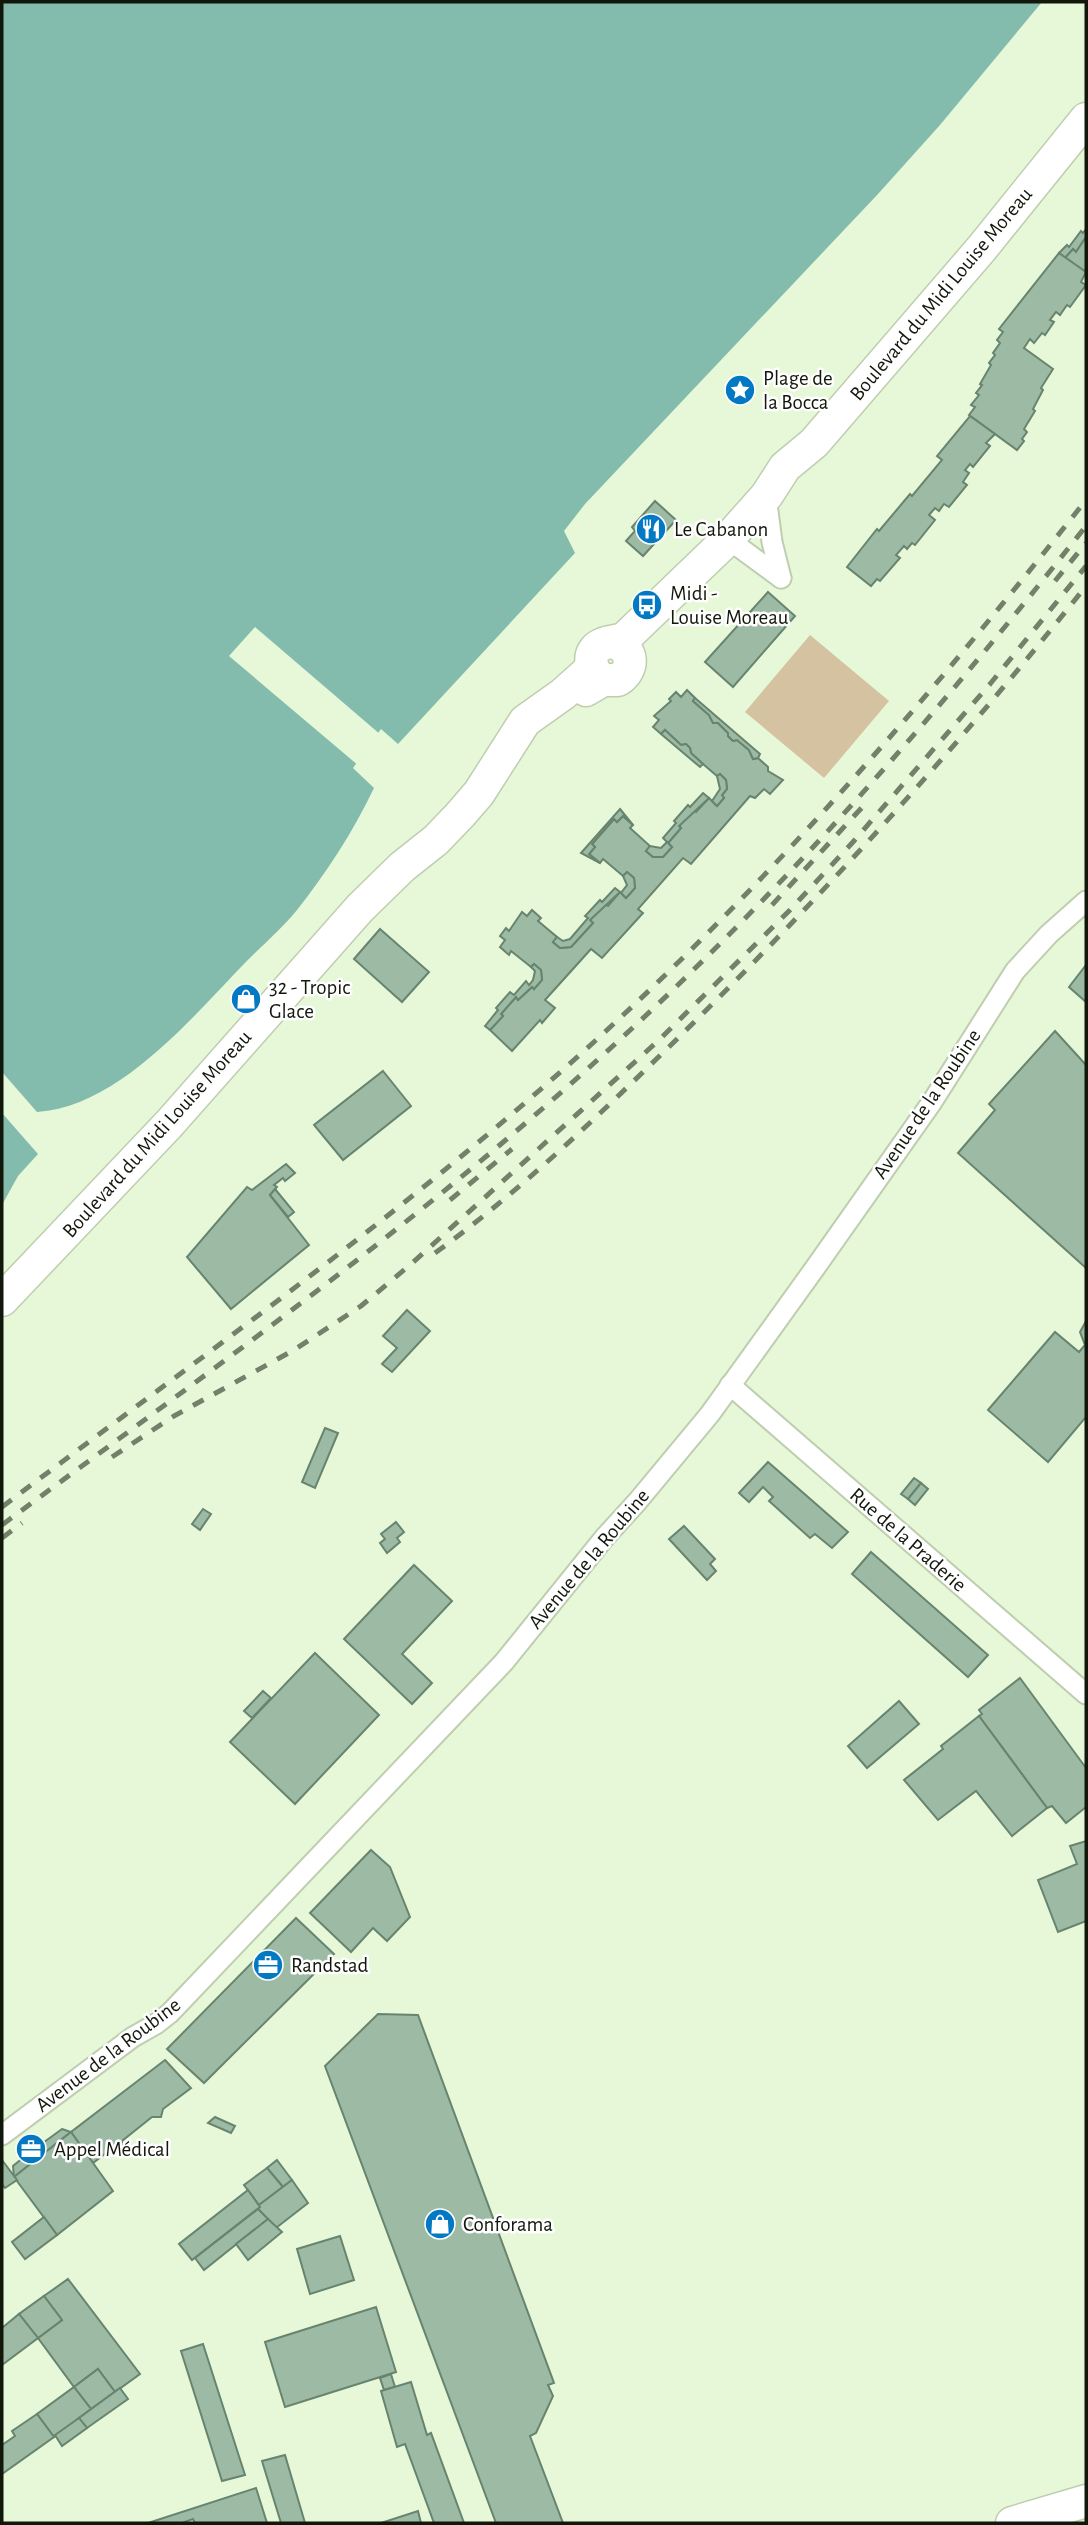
<svg xmlns="http://www.w3.org/2000/svg" width="1088" height="2525" font-family="'Alegreya Sans',sans-serif">
  <style>
    .green { fill: #d4c2a0 }
    .water { fill: #83bcad }
    .pier { fill: #e7f8d8 }
    .building { fill: #9cbaa4; stroke: #67846f; stroke-width: 2 }
    .lines { fill: none; stroke-linecap: round; stroke-linejoin: round }
    .street-casing { stroke: #beceaf; stroke-width: 23 }
    .primary-casing { stroke: #beceaf; stroke-width: 35 }
    .street { stroke: #fff; stroke-width: 19 }
    .primary { stroke: #fff; stroke-width: 32 }
    .rail { stroke: #75806b; stroke-width: 5; stroke-dasharray: 12 12; stroke-linecap: butt }
    .labels { text-anchor: middle; dominant-baseline: central; stroke-width: 5; stroke-linejoin: round; paint-order: stroke }
    .street-label { font-size: 21px; fill: #12170c; stroke: #fefefe }
    .poi-label { font-size: 21px; fill: #12170c; stroke: #fefefe; text-anchor: start }
  </style>
  <rect width="100%" height="100%" fill="#e7f8d8"/>
  <path class="green" d="M 810,635 L 889,701 L 824,778 L 745,712 Z"/>
  <g class="water">
    <path d="M 2,2 L 1042,2 L 940,125 L 878,194 L 585,504 L 564,531 L 575,553 L 398,744 L 381,729 L 353,768 L 374,788 C 353,832 327,872 297,910 C 281,930 259,948 241,967 C 189,1021 117,1107 37,1112 L 2,1072 Z"/>
    <path d="M 2,1113 L 38,1154 L 18,1176 L 2,1205 Z"/>
  </g>
  <path class="pier" d="M 255,627 L 381,735 L 359,766 L 229,656 Z"/>
  <g class="building">
    <path d="M 1086,229 L 1086,237 L 1076,252 L 1073,249 L 1065,258 L 1059,253 L 1067,245 L 1069,247 L 1081,231 L 1083,233 Z"/>
    <path d="M 1086,237 L 1086,272 L 1065,258 L 1073,249 L 1076,252 Z"/>
    <path d="M 1059,253 L 1086,272 L 1081,282 L 1086,285 L 1070,307 L 1067,305 L 1060,315 L 1056,312 L 1050,320 L 1054,322 L 1045,335 L 1042,333 L 1034,343 L 1030,339 L 1024,348 L 1053,369 L 1041,388 L 1043,390 L 1033,409 L 1035,411 L 1024,429 L 1027,432 L 1022,439 L 1024,441 L 1017,450 L 969,415 L 975,407 L 971,405 L 979,395 L 976,393 L 982,385 L 980,384 L 991,365 L 989,363 L 995,355 L 993,353 L 1000,343 L 997,340 L 1003,332 L 999,329 Z"/>
    <path d="M 970,416 L 995,434 L 986,443 L 990,446 L 973,467 L 970,464 L 965,470 L 969,473 L 963,482 L 967,485 L 949,507 L 944,504 L 939,511 L 935,508 L 929,515 L 935,520 L 915,545 L 912,543 L 907,549 L 904,546 L 896,555 L 900,558 L 880,581 L 877,579 L 871,586 L 847,567 L 877,529 L 879,531 L 910,494 L 912,496 L 942,460 L 937,456 Z"/>
    <path d="M 655,501 L 676,520 L 643,556 L 626,541 L 635,531 L 632,527 Z"/>
    <path d="M 768,592 L 795,616 L 733,687 L 705,662 Z"/>
    <path d="M 687,690 L 695,698 L 693,701 L 709,715 L 713,723 L 718,723 L 728,733 L 728,736 L 733,741 L 737,740 L 749,750 L 753,759 L 758,758 L 768,767 L 768,771 L 783,780 L 770,794 L 764,789 L 755,798 L 750,796 L 691,864 L 683,858 L 638,909 L 643,913 L 602,958 L 591,949 L 545,1000 L 555,1008 L 542,1023 L 540,1020 L 512,1051 L 490,1030 L 503,1016 L 501,1014 L 516,997 L 518,1000 L 532,987 L 534,989 L 542,980 L 541,970 L 534,964 L 531,967 L 511,951 L 509,955 L 500,947 L 505,940 L 500,936 L 506,928 L 509,931 L 522,912 L 527,916 L 532,910 L 541,918 L 538,921 L 557,937 L 553,942 L 560,948 L 571,947 L 593,923 L 590,920 L 605,904 L 608,906 L 620,892 L 626,898 L 635,888 L 634,878 L 627,872 L 623,876 L 603,859 L 600,863 L 589,854 L 595,847 L 592,844 L 614,819 L 617,822 L 623,816 L 633,825 L 630,828 L 650,846 L 646,851 L 653,857 L 663,857 L 672,847 L 668,843 L 681,828 L 679,826 L 693,810 L 696,812 L 709,798 L 717,806 L 724,798 L 722,795 L 727,789 L 726,780 L 720,774 L 717,776 L 703,764 L 691,753 L 690,748 L 686,744 L 681,745 L 665,730 L 661,734 L 653,727 L 659,720 L 654,716 L 671,701 L 669,699 L 676,692 L 681,697 Z"/>
    <path d="M 695,698 L 760,754 L 758,758 L 753,759 L 749,750 L 737,740 L 733,741 L 728,736 L 728,733 L 718,723 L 713,723 L 709,715 L 693,701 Z"/>
    <path d="M 665,730 L 681,745 L 686,744 L 690,748 L 691,753 L 703,764 L 700,767 L 661,734 Z"/>
    <path d="M 720,774 L 726,780 L 727,789 L 722,795 L 724,798 L 717,806 L 712,801 L 720,789 L 717,776 Z"/>
    <path d="M 703,793 L 709,798 L 679,826 L 681,828 L 668,843 L 663,838 L 676,823 L 674,821 L 688,805 L 690,807 Z"/>
    <path d="M 620,809 L 633,825 L 623,816 L 617,822 L 614,819 L 592,844 L 595,847 L 589,854 L 600,863 L 581,853 Z"/>
    <path d="M 667,842 L 672,847 L 663,857 L 653,857 L 646,851 L 650,846 L 661,848 Z"/>
    <path d="M 627,872 L 634,878 L 635,888 L 626,898 L 621,893 L 627,885 L 623,876 Z"/>
    <path d="M 615,888 L 620,892 L 590,920 L 593,923 L 571,947 L 560,948 L 553,942 L 557,937 L 563,941 L 570,939 L 588,918 L 585,916 L 600,900 L 602,902 Z"/>
    <path d="M 380,929 L 429,972 L 402,1002 L 354,959 Z"/>
    <path d="M 534,964 L 541,970 L 542,980 L 534,989 L 532,987 L 518,1000 L 516,997 L 501,1014 L 503,1016 L 490,1030 L 485,1026 L 498,1010 L 496,1008 L 510,992 L 514,995 L 526,981 L 529,985 L 533,980 L 535,971 L 531,967 Z"/>
    <path d="M 1086,965 L 1086,1002 L 1069,987 Z"/>
    <path d="M 1055,1031 L 1086,1065 L 1086,1268 L 958,1153 L 995,1110 L 989,1104 Z"/>
    <path d="M 383,1071 L 411,1106 L 343,1160 L 314,1125 Z"/>
    <path d="M 286,1164 L 295,1173 L 285,1181 L 283,1178 L 274,1185 L 277,1187 L 270,1195 L 309,1245 L 231,1309 L 187,1257 L 247,1187 L 252,1190 Z"/>
    <path d="M 275,1189 L 294,1212 L 288,1217 L 270,1195 Z"/>
    <path d="M 407,1310 L 430,1331 L 392,1372 L 382,1364 L 397,1348 L 383,1336 Z"/>
    <path d="M 1086,1321 L 1086,1417 L 1048,1462 L 988,1410 L 1055,1332 L 1079,1352 L 1085,1345 L 1080,1332 Z"/>
    <path d="M 325,1428 L 338,1433 L 315,1488 L 302,1482 Z"/>
    <path d="M 768,1462 L 848,1532 L 832,1548 L 815,1534 L 810,1538 L 769,1501 L 773,1497 L 763,1487 L 749,1502 L 739,1493 Z"/>
    <path d="M 914,1478 L 921,1483 L 908,1499 L 901,1494 Z"/>
    <path d="M 921,1483 L 928,1489 L 915,1505 L 908,1499 Z"/>
    <path d="M 203,1509 L 211,1514 L 200,1530 L 192,1524 Z"/>
    <path d="M 396,1522 L 404,1532 L 397,1538 L 400,1542 L 387,1553 L 380,1543 L 385,1539 L 381,1534 Z"/>
    <path d="M 684,1526 L 715,1559 L 710,1564 L 716,1571 L 707,1580 L 669,1539 Z"/>
    <path d="M 871,1552 L 988,1655 L 968,1677 L 852,1574 Z"/>
    <path d="M 414,1565 L 452,1601 L 402,1654 L 432,1683 L 412,1704 L 344,1639 Z"/>
    <path d="M 315,1653 L 379,1715 L 295,1804 L 230,1742 Z"/>
    <path d="M 1020,1678 L 1086,1768 L 1086,1807 L 1066,1823 L 1052,1806 L 1047,1808 L 979,1716 L 982,1714 L 979,1710 Z"/>
    <path d="M 263,1691 L 271,1698 L 252,1718 L 244,1711 Z"/>
    <path d="M 899,1701 L 919,1724 L 867,1768 L 848,1746 Z"/>
    <path d="M 979,1716 L 1047,1808 L 1012,1836 L 976,1791 L 938,1820 L 904,1780 L 943,1749 L 941,1746 Z"/>
    <path d="M 1086,1841 L 1086,1921 L 1058,1932 L 1038,1880 L 1077,1864 L 1070,1846 Z"/>
    <path d="M 371,1850 L 390,1867 L 410,1917 L 387,1941 L 373,1928 L 351,1952 L 310,1913 Z"/>
    <path d="M 296,1918 L 334,1954 L 204,2083 L 167,2049 Z"/>
    <path d="M 378,2014 L 418,2015 L 554,2383 L 548,2385 L 553,2396 L 536,2433 L 530,2436 L 563,2523 L 496,2523 L 325,2066 Z"/>
    <path d="M 165,2060 L 191,2088 L 163,2109 L 161,2117 L 152,2117 L 122,2141 L 122,2149 L 117,2150 L 114,2147 L 93,2163 L 71,2132 Z"/>
    <path d="M 215,2117 L 235,2126 L 231,2133 L 208,2123 Z"/>
    <path d="M 62,2129 L 71,2132 L 14,2177 L 13,2166 L 30,2152 L 39,2153 L 40,2145 Z"/>
    <path d="M 71,2132 L 113,2191 L 57,2235 L 14,2177 Z"/>
    <path d="M 2,2160 L 17,2180 L 5,2188 L 2,2184 Z"/>
    <path d="M 277,2160 L 292,2180 L 283,2187 L 267,2168 Z"/>
    <path d="M 267,2168 L 283,2187 L 259,2205 L 244,2185 Z"/>
    <path d="M 292,2180 L 308,2203 L 276,2228 L 258,2209 L 259,2205 Z"/>
    <path d="M 248,2190 L 260,2207 L 192,2260 L 179,2244 Z"/>
    <path d="M 258,2209 L 268,2219 L 204,2270 L 195,2258 Z"/>
    <path d="M 44,2217 L 57,2235 L 25,2259 L 12,2242 Z"/>
    <path d="M 268,2219 L 282,2232 L 248,2260 L 236,2244 Z"/>
    <path d="M 340,2236 L 354,2280 L 310,2294 L 297,2249 Z"/>
    <path d="M 68,2279 L 140,2374 L 115,2392 L 98,2369 L 74,2387 L 38,2338 L 62,2320 L 44,2296 Z"/>
    <path d="M 44,2296 L 62,2320 L 38,2338 L 19,2314 Z"/>
    <path d="M 376,2307 L 396,2372 L 285,2407 L 265,2342 Z"/>
    <path d="M 19,2314 L 38,2338 L 2,2365 L 2,2328 Z"/>
    <path d="M 203,2344 L 245,2475 L 222,2481 L 181,2351 Z"/>
    <path d="M 98,2369 L 115,2392 L 91,2409 L 74,2387 Z"/>
    <path d="M 391,2374 L 395,2387 L 384,2390 L 380,2378 Z"/>
    <path d="M 411,2382 L 427,2435 L 431,2433 L 464,2523 L 434,2523 L 405,2444 L 397,2447 L 381,2391 Z"/>
    <path d="M 74,2387 L 91,2409 L 54,2437 L 37,2414 Z"/>
    <path d="M 120,2388 L 128,2399 L 87,2428 L 79,2418 Z"/>
    <path d="M 37,2414 L 54,2437 L 2,2474 L 2,2445 L 15,2436 L 12,2431 Z"/>
    <path d="M 79,2418 L 87,2428 L 62,2446 L 55,2435 Z"/>
    <path d="M 285,2455 L 305,2523 L 281,2523 L 262,2461 Z"/>
    <path d="M 256,2488 L 267,2523 L 195,2523 L 193,2519 L 182,2523 L 148,2523 Z"/>
    <path d="M 418,2511 L 421,2523 L 381,2523 Z"/>
  </g>
  <g class="lines">
    <g class="street-casing">
      <g id="street">
        <path d="M 768,511 L 772,542 L 781,578"/>
        <path d="M 728,539 L 781,578"/>
        <path d="M 730,1385 L 1086,1694"/>
        <path d="M 2,2135 L 133,2037 L 156,2024 L 170,2013 L 504,1662 L 605,1537 L 637,1502 L 710,1414 L 815,1268 L 932,1102 L 1015,971 L 1049,934 L 1086,901"/>
      </g>
    </g>
    <g class="primary-casing">
      <g id="primary">
        <path d="M 603,680 C 590,671 585,651 603,644 C 610,641 617,642 625,638 L 728,539 L 767,495 L 785,467 L 814,443 L 982,248 L 1086,119"/>
        <path d="M 586,690 L 603,680 L 618,680 C 634,670 634,650 616,643"/>
        <path d="M 2,1300 L 169,1124 L 360,908 L 402,867 L 436,840 L 460,815 L 479,793 L 525,721 L 563,694 L 592,668"/>
        <path d="M 1012,2523 L 1086,2501"/>
      </g>
    </g>
    <use href="#street" class="street"/>
    <use href="#primary" class="primary"/>
    <g class="rail">
      <path d="M 1055,581 L 1086,543"/>
      <path d="M 772,905 L 867,802"/>
      <path d="M 450,1200 L 512,1149"/>
      <path d="M 435,1253 C 522,1190 599,1115 676,1040 C 822,897 959,746 1086,586"/>
      <path d="M 112,1457 L 174,1416 L 294,1350 L 361,1306 L 410,1265 L 658,1041 L 789,911 L 853,842 L 990,684 L 1086,566"/>
      <path d="M 2,1507 C 203,1355 408,1211 595,1041 C 776,876 935,691 1086,500"/>
      <path d="M 2,1525 C 203,1376 408,1231 594,1063 C 775,901 936,716 1086,526"/>
      <path d="M 2,1538 L 22,1523"/>
    </g>
  </g>
  <defs>
    <g id="sight-disc" transform="scale(1.575)"><circle r="9.5" fill="#0479c3" stroke="#fefefe"/><path d="M0-6L1.8-2.2L6-1.7L2.9 1.2L3.7 5.4L0 3.3L-3.7 5.4L-2.9 1.2L-6-1.7L-1.8-2.2Z" fill="#fff"/></g>
    <g id="restaurant-disc" transform="scale(1.575)"><circle r="9.5" fill="#0479c3" stroke="#fefefe"/><path d="M-5-6h1v4h1v-4h1v4h1v-4h1v5L-1.5 .5V6h-2V.5L-5-1ZM5-6V6H3V1.5H1.5Q1.5-4 5-6Z" fill="#fff"/></g>
    <g id="bus-disc" transform="scale(1.575)"><circle r="9.5" fill="#0479c3" stroke="#fefefe"/><path d="M-5-6H5V4H4V6H2V4H-2V6H-4V4H-5ZM-3.5-4V0h7V-4ZM-3.5 1.2v1.5H-2V1.2ZM2 1.2v1.5H3.5V1.2Z" fill="#fff"/></g>
    <g id="shop-disc" transform="scale(1.575)"><circle r="9.5" fill="#0479c3" stroke="#fefefe"/><path d="M-5-2.5h2.3a2.7 3.5 0 0 1 5.4 0H5L5.5 6h-11ZM-1.5-2.5h3a1.5 2.3 0 0 0-3 0Z" fill="#fff"/></g>
    <g id="office-disc" transform="scale(1.575)"><circle r="9.5" fill="#0479c3" stroke="#fefefe"/><path d="M-6-3h4V-5.5h4V-3h4V5H-6ZM-1-4.5V-3h2v-1.5ZM-6 0V1H6V0Z" fill="#fff"/></g>
  </defs>
  <g fill-rule="evenodd">
    <use href="#sight-disc" x="740" y="390"/>
    <use href="#restaurant-disc" x="651" y="529"/>
    <use href="#bus-disc" x="647" y="605"/>
    <use href="#shop-disc" x="246" y="999"/>
    <use href="#office-disc" x="268" y="1965"/>
    <use href="#office-disc" x="31" y="2149"/>
    <use href="#shop-disc" x="440" y="2224"/>
  </g>
  <g class="labels">
    <g class="street-label">
      <text transform="translate(941 294) rotate(-50)">Boulevard du Midi Louise Moreau</text>
      <text transform="translate(927 1104) rotate(-56)">Avenue de la Roubine</text>
      <text transform="translate(157 1134) rotate(-48)">Boulevard du Midi Louise Moreau</text>
      <text transform="translate(908 1540) rotate(41)">Rue de la Praderie</text>
      <text transform="translate(589 1559) rotate(-50)">Avenue de la Roubine</text>
      <text transform="translate(108 2055) rotate(-37)">Avenue de la Roubine</text>
    </g>
    <g class="poi-label">
      <text x="763" y="378">Plage de<tspan x="763" dy="24">la Bocca</tspan></text>
      <text x="674" y="529">Le Cabanon</text>
      <text x="670" y="593">Midi -<tspan x="670" dy="24">Louise Moreau</tspan></text>
      <text x="269" y="987">32 - Tropic<tspan x="269" dy="24">Glace</tspan></text>
      <text x="291" y="1965">Randstad</text>
      <text x="54" y="2149">Appel Médical</text>
      <text x="463" y="2224">Conforama</text>
    </g>
  </g>
  <rect width="1088" height="2525" fill="none" stroke="#12170c" stroke-width="7"/>
</svg>
